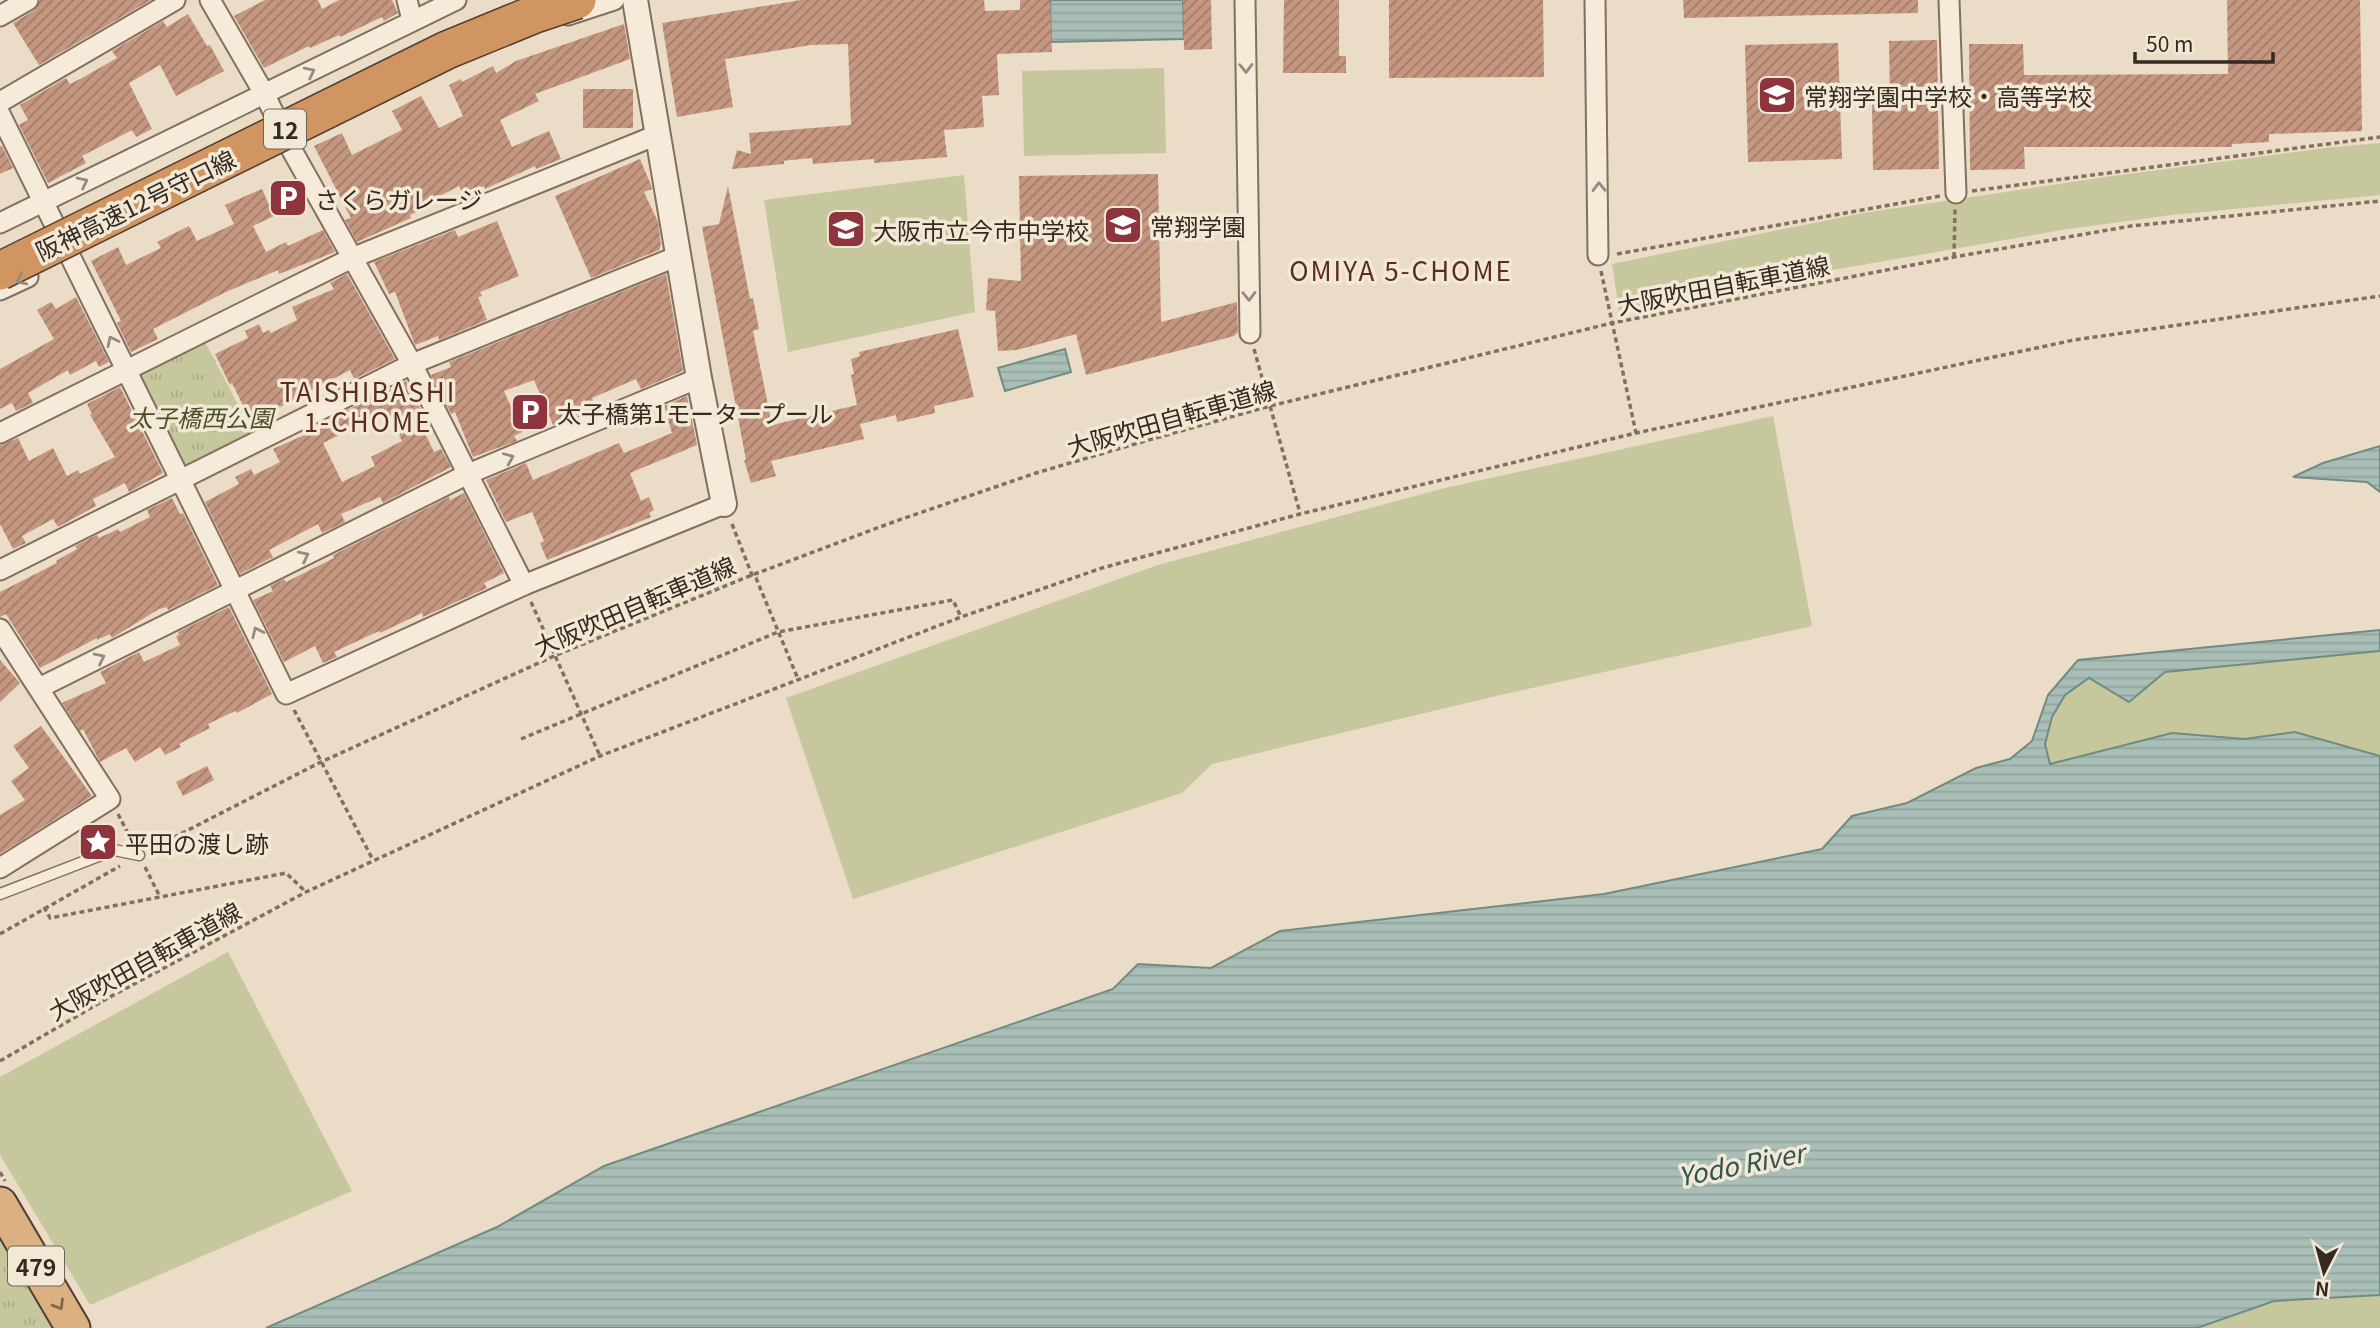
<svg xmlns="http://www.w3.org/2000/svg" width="2380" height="1328" font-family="Georgia,'Noto Sans JP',serif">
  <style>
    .green { fill: #c6c79c }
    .park { fill: url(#park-tufts) }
    .water { fill: url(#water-rules); stroke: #708c82; stroke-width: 2 }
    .building { fill: url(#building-hatch); fill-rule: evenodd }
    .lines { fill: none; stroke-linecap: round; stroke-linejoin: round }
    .service-casing { stroke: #846f5e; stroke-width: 13 }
    .minor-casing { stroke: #846f5e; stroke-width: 23 }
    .tertiary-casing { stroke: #846f5e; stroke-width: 28 }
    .trunk-casing { stroke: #533e32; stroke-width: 37 }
    .path { stroke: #846f5e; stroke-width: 3.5; stroke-dasharray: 5 3.5; stroke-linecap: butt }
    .service { stroke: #f6ebda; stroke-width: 10 }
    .minor { stroke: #f6ebda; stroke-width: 19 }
    .tertiary { stroke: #f6ebda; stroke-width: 24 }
    .trunk { stroke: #dcb182; stroke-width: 33 }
    .motorway-bridge-casing { stroke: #533e32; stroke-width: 40; stroke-linecap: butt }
    .motorway-bridge { stroke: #d09561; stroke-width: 37 }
    .oneway { stroke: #968a7e }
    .oneway2 { stroke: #81664d }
    .labels { text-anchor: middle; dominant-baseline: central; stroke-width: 7; stroke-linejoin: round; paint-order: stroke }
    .shield { fill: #f2e8d6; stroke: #6e6257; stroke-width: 2 }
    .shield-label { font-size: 23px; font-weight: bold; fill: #362921 }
    .poi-label { font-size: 24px; fill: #362921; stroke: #f2e8d6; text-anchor: start }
    .street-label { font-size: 24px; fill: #362921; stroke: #f2e8d6 }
    .park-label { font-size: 24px; font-style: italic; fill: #4a5029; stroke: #f2e8d6 }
    .neighbourhood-label { font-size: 26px; letter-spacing: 2px; fill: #5e2b24; stroke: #f2e8d6 }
    .water-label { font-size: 26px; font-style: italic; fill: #31544f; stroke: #f2e8d6 }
  </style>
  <defs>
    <pattern id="park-tufts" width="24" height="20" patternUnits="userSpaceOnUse" patternTransform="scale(1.75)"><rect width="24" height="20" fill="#c6c79c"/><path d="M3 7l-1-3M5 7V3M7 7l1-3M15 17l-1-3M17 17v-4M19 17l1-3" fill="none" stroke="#abab86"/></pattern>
    <pattern id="water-rules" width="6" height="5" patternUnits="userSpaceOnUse" patternTransform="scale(1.75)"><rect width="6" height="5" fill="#a8beb6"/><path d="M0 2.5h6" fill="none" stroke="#91a39c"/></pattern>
    <pattern id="building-hatch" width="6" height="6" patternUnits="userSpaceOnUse" patternTransform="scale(1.75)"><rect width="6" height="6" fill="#c59781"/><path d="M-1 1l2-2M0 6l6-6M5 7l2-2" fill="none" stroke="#a17b69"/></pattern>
  </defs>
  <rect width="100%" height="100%" fill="#eadcc7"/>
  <g class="green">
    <path d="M 1164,68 L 1166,153 L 1024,156 L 1022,71 Z"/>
    <path d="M 2380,143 L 2380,195 L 2172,215 L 2068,229 L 1667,299 L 1619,311 L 1612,264 L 1863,213 L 2113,176 L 2325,148 Z"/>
    <path d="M 964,175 L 975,312 L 788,352 L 764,200 Z"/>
    <path d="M 1773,416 L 1812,626 L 1496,696 L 1212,764 L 1182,793 L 853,899 L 786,698 L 1158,565 L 1445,488 Z"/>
    <path d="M 2380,651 L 2380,756 L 2295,732 L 2244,739 L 2172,733 L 2050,764 L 2045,744 L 2052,717 L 2065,695 L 2090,677 L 2129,702 L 2165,672 Z"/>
    <path d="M 228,952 L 352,1191 L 90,1305 L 0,1155 L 0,1077 Z"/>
    <path d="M 2380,1295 L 2380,1328 L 2197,1328 L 2274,1301 Z"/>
  </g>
  <g class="park">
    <path d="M 205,342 L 253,433 L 190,466 L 182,463 L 140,379 L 143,370 Z"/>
    <path d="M 0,1226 L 61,1328 L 0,1328 Z"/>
  </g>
  <g class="water">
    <path d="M 1050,0 L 1183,0 L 1184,39 L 1051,42 Z"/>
    <path d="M 1065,349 L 1071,372 L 1005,391 L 998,368 Z"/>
    <path d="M 2380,446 L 2380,492 L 2367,482 L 2293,477 L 2323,463 Z"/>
    <path d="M 2380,630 L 2380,651 L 2165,672 L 2129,702 L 2089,678 L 2065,695 L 2052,717 L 2045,744 L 2050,764 L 2172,733 L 2244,739 L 2295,732 L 2380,756 L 2380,1295 L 2274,1301 L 2197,1328 L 266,1328 L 497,1227 L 604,1166 L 1113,989 L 1138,964 L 1211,968 L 1280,931 L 1604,894 L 1822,849 L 1852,816 L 1907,803 L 1976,768 L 2010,759 L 2032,741 L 2048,695 L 2078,660 Z"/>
  </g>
  <g class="building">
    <path d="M 40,0 L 151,0 L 39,65 L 13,23 L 35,10 Z"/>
    <path d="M 265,0 L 318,0 L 322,9 L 339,0 L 392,0 L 398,13 L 384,21 L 382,17 L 340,37 L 339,35 L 310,48 L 309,46 L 264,68 L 234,16 Z"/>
    <path d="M 801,0 L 984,0 L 985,11 L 1020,10 L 1020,0 L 1050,0 L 1052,52 L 997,54 L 999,95 L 982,96 L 984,127 L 944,130 L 947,157 L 874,163 L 874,159 L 813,164 L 812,158 L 781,161 L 784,161 L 784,164 L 732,169 L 737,150 L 751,154 L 749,133 L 851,125 L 848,44 L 811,45 L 725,59 L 733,107 L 677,117 L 662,23 Z"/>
    <path d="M 1183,0 L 1211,0 L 1212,49 L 1184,50 Z"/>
    <path d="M 1284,0 L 1339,0 L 1339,56 L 1346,56 L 1346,73 L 1283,73 Z"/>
    <path d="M 1389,0 L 1543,0 L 1544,77 L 1389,78 Z"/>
    <path d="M 1683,0 L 1918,0 L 1918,13 L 1684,18 Z"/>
    <path d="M 2227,0 L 2360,0 L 2362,131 L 2269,134 L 2269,142 L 2232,144 L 2232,147 L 2024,147 L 2025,169 L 1970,170 L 1969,44 L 2023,44 L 2024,75 L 2228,74 Z"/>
    <path d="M 188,14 L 207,46 L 210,45 L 224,71 L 176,96 L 160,65 L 129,83 L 152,129 L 136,137 L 132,130 L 82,156 L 86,163 L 48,183 L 19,125 L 28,120 L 20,105 L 66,78 L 70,84 L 82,78 L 117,58 L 112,51 L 163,21 L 167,27 Z"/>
    <path d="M 624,24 L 630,59 L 535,94 L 539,101 L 500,120 L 512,147 L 549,131 L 561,159 L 536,169 L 535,166 L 485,189 L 484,186 L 463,195 L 459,186 L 432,200 L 434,204 L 410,215 L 411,218 L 357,242 L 345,220 L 351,218 L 314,146 L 342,133 L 352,155 L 402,130 L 392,111 L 421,96 L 439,128 L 463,116 L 449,85 L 461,79 L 462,82 L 493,66 L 496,73 L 516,61 Z"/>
    <path d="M 1937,40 L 1939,169 L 1873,170 L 1872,103 L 1890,103 L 1889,41 Z"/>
    <path d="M 1838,43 L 1842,159 L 1748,162 L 1745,45 Z"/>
    <rect x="583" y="89" width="50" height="39"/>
    <path d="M 2,146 L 13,168 L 0,174 L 0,147 Z"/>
    <path d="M 640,159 L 651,185 L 652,189 L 644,192 L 658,222 L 661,245 L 659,250 L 591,278 L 555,196 Z"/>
    <path d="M 1158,174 L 1161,322 L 1237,302 L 1238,332 L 1234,336 L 1086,375 L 1076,334 L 1017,350 L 998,351 L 995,311 L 986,310 L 988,278 L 1021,281 L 1019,176 Z"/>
    <path d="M 728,186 L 750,299 L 753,298 L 759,329 L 753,331 L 772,425 L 857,405 L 851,375 L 854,374 L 851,359 L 860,356 L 859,352 L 958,329 L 974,397 L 934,406 L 935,413 L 897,422 L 896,415 L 860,424 L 864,439 L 771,461 L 776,476 L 751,483 L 744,460 L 746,460 L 702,227 L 719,224 Z"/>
    <path d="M 262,189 L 274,216 L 253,226 L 266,252 L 286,242 L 288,246 L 323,230 L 335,252 L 279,274 L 278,270 L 226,292 L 153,329 L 158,339 L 131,352 L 117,323 L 121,321 L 91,261 L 118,247 L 126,265 L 161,248 L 157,242 L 189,226 L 197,241 L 234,224 L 225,205 Z"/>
    <path d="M 497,221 L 519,276 L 480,292 L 482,296 L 478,297 L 487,320 L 439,340 L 438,336 L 415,345 L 395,292 L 389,294 L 374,262 L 455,230 L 458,237 Z"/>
    <path d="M 347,274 L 395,359 L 354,379 L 350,370 L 265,415 L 267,420 L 253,426 L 232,383 L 230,385 L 215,354 L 248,338 L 245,331 L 259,324 L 263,333 L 269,330 L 271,333 L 297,320 L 292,307 L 334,289 L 330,283 Z"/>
    <path d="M 666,274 L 683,371 L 641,389 L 636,379 L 592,398 L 596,408 L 553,425 L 534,380 L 504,391 L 522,432 L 514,436 L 517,441 L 473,457 L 455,412 L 451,414 L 431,375 L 451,367 L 449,362 Z"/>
    <path d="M 76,297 L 109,362 L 99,367 L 96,361 L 70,375 L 68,370 L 28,393 L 33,403 L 16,411 L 12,403 L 0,409 L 0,369 L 54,339 L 37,310 L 51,302 L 56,309 Z"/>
    <path d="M 406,381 L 428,423 L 422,427 L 434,452 L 441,449 L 451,467 L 383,503 L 380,497 L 341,514 L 345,522 L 322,533 L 318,524 L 269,550 L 273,557 L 240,574 L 205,502 L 239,484 L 235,477 L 251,469 L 254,475 L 280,462 L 273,449 L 329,424 L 327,420 ZM 387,411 L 402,441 L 371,457 L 375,466 L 342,482 L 323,443 Z"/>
    <path d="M 120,387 L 163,473 L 129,492 L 125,483 L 93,499 L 96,506 L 58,527 L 53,519 L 22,536 L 26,543 L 13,549 L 0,524 L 0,445 L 18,438 L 29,461 L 53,448 L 67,476 L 78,470 L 80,474 L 115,457 L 90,415 L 92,414 L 87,404 Z"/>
    <path d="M 687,396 L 697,445 L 630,473 L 641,501 L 649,497 L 654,510 L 649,513 L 651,517 L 547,560 L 540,543 L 544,541 L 532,512 L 506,522 L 486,480 L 526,463 L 533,480 L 619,443 L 624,453 L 672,433 L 664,406 Z"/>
    <path d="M 464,493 L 504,573 L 484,583 L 487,588 L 423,617 L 422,613 L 380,633 L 379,631 L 334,652 L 337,657 L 323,663 L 315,646 L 284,662 L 253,600 L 273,591 L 270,586 L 284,579 L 286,582 L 334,558 L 333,555 L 449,497 L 450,500 Z"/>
    <path d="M 172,498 L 180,514 L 183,513 L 218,585 L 168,610 L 167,607 L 159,609 L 112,638 L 110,634 L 97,640 L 97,638 L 40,668 L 6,614 L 0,617 L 0,592 L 57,563 L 56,561 L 77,549 L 75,546 L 97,535 L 99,538 L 118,529 L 120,532 L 150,517 L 147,510 Z"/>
    <path d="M 229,607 L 272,694 L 237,713 L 235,711 L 208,724 L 210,728 L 179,744 L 181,747 L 165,755 L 160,747 L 135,762 L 126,748 L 100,762 L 83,729 L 80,731 L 62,703 L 106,683 L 100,672 L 139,652 L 144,662 L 180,645 L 176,636 L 179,635 L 178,632 Z"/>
    <path d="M 0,660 L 20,683 L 0,702 Z"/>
    <path d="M 41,726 L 92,796 L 0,854 L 0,815 L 25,800 L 11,781 L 29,768 L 13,746 Z"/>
    <path d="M 207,766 L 214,780 L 183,796 L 176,782 Z"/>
  </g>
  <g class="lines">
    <g class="service-casing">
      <path id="service" d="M 0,894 L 114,850 L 139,855"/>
    </g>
    <g class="minor-casing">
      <g id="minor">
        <path d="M 210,0 L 265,95 L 289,145 L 412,364 L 524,585"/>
        <path d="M 407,0 L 412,20"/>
        <path d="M 1245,0 L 1250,333"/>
        <path d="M 1595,0 L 1598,255"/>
        <path d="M 1949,0 L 1956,193"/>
        <path d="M 568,15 L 614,0"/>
        <path d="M 0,16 L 28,0"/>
        <path d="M 0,102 L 175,0"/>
        <path d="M 0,114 L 286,694 L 524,585 L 724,504"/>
        <path d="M 0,223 L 456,0"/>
        <path d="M 0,290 L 28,277"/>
        <path d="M 0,433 L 352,258 L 657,135"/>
        <path d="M 0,570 L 412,364 L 678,256"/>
        <path d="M 0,629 L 110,799 L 0,868"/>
        <path d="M 39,688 L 468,474 L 699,378"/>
      </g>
    </g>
    <g class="tertiary-casing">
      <path id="tertiary" d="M 635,0 L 699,378 L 724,504"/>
    </g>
    <g class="trunk-casing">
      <path id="trunk" d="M 0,1204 L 73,1328"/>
    </g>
    <g class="path">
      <path d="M 1972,191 L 2380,137"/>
      <path d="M 1617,254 L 1940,196"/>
      <path d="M 1954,257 L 1955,209"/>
      <path d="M 1601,271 L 1636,433"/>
      <path d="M 1254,349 L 1300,513"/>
      <path d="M 732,524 L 752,575 L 756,578 L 798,679"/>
      <path d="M 531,602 L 600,756"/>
      <path d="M 294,710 L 373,860"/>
      <path d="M 521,739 L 778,632 L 953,600 L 961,617"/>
      <path d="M 118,814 L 131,839"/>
      <path d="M 151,849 L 321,762 L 554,656 L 752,575 L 896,521 L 1036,473 L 1145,441 L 1270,406 L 1612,323 L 1954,257 L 2131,226 L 2380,201"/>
      <path d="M 145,867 L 160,897"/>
      <path d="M 44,907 L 50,918 L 286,873 L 306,892"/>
      <path d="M 0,934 L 120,866"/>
      <path d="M 0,1061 L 108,998 L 306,892 L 600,756 L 961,617 L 1102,568 L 1300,514 L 1636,433 L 2074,340 L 2380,296"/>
      <path d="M 0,1172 L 5,1181"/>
    </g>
    <use href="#service" class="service"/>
    <use href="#minor" class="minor"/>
    <use href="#tertiary" class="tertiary"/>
    <use href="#trunk" class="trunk"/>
    <g class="motorway-bridge-casing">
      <path id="motorway-bridge" d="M 0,271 L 447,50 L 535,14 L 577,0"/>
    </g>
    <use href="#motorway-bridge" class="motorway-bridge"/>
  </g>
  <defs><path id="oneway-chevron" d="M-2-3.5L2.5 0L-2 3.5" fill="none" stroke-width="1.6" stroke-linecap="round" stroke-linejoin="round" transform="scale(1.75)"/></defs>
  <g class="oneway">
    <use href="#oneway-chevron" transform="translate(1246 68) rotate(89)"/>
    <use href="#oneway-chevron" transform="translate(310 72) rotate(-27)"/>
    <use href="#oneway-chevron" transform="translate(83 182) rotate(-26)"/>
    <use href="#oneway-chevron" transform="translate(1599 187) rotate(-91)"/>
    <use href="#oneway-chevron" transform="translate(21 280) rotate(154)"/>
    <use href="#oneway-chevron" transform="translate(1249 296) rotate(89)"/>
    <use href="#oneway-chevron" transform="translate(112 341) rotate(-116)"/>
    <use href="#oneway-chevron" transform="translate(509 458) rotate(-23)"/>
    <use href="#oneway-chevron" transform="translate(304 556) rotate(-27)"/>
    <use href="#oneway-chevron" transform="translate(257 632) rotate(-115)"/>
    <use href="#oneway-chevron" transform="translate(100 658) rotate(-26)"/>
  </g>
  <use class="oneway2" href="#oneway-chevron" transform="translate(59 1305) rotate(59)"/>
  <defs>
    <g id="school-square" transform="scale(2.0125)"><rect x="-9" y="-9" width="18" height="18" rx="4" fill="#8d343d" stroke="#f2e8d6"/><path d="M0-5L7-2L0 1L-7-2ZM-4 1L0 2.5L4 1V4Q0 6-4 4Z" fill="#fff"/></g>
    <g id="parking-square" transform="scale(2.0125)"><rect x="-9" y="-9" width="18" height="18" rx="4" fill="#8d343d" stroke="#f2e8d6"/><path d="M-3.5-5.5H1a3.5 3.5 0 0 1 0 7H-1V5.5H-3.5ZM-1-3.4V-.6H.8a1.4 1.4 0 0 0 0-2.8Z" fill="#fff"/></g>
    <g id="sight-square" transform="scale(2.0125)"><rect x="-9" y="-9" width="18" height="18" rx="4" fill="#8d343d" stroke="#f2e8d6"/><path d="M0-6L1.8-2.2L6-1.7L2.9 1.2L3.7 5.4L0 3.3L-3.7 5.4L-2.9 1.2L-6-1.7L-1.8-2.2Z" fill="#fff"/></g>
  </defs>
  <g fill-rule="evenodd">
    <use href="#school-square" x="1777" y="95"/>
    <use href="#parking-square" x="288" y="198"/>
    <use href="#school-square" x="1123" y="225"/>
    <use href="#school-square" x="846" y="229"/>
    <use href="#parking-square" x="530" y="412"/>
    <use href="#sight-square" x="98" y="842"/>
  </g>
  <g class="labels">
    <g class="shield">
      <rect x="264" y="109.5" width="42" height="39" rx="5"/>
      <rect x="8" y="1246.5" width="56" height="39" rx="5"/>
    </g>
    <g class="shield-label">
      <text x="285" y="129">12</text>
      <text x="36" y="1266">479</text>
    </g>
    <g class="poi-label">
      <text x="1804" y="95">常翔学園中学校・高等学校</text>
      <text x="315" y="198">さくらガレージ</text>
      <text x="1150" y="225">常翔学園</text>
      <text x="873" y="229">大阪市立今市中学校</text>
      <text x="557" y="412">太子橋第1モータープール</text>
      <text x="125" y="842">平田の渡し跡</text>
    </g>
    <g class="street-label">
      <text transform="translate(135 204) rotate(-26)">阪神高速12号守口線</text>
      <text transform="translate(1723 284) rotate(-11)">大阪吹田自転車道線</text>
      <text transform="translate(1171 417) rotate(-16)">大阪吹田自転車道線</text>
      <text transform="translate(634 605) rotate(-23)">大阪吹田自転車道線</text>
      <text transform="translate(144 960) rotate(-29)">大阪吹田自転車道線</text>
    </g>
    <g class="park-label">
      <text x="201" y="416">太子橋西公園</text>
    </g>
    <g class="neighbourhood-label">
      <text x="1401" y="269">OMIYA 5-CHOME</text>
      <text x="368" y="390">TAISHIBASHI<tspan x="368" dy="30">1-CHOME</tspan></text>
    </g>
    <g class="water-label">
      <text transform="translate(1741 1163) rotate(-11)">Yodo River</text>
    </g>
  </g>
  <g transform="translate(2324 1272) rotate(186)" stroke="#f2e8d6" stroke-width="5" paint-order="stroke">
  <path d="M0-5L12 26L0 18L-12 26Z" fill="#362921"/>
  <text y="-10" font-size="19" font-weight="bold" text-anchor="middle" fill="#362921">N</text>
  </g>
  <path d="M2135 52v10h138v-10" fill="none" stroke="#362921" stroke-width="3.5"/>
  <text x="2146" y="52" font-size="21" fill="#362921" stroke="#f2e8d6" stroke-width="5" paint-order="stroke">50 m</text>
</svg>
